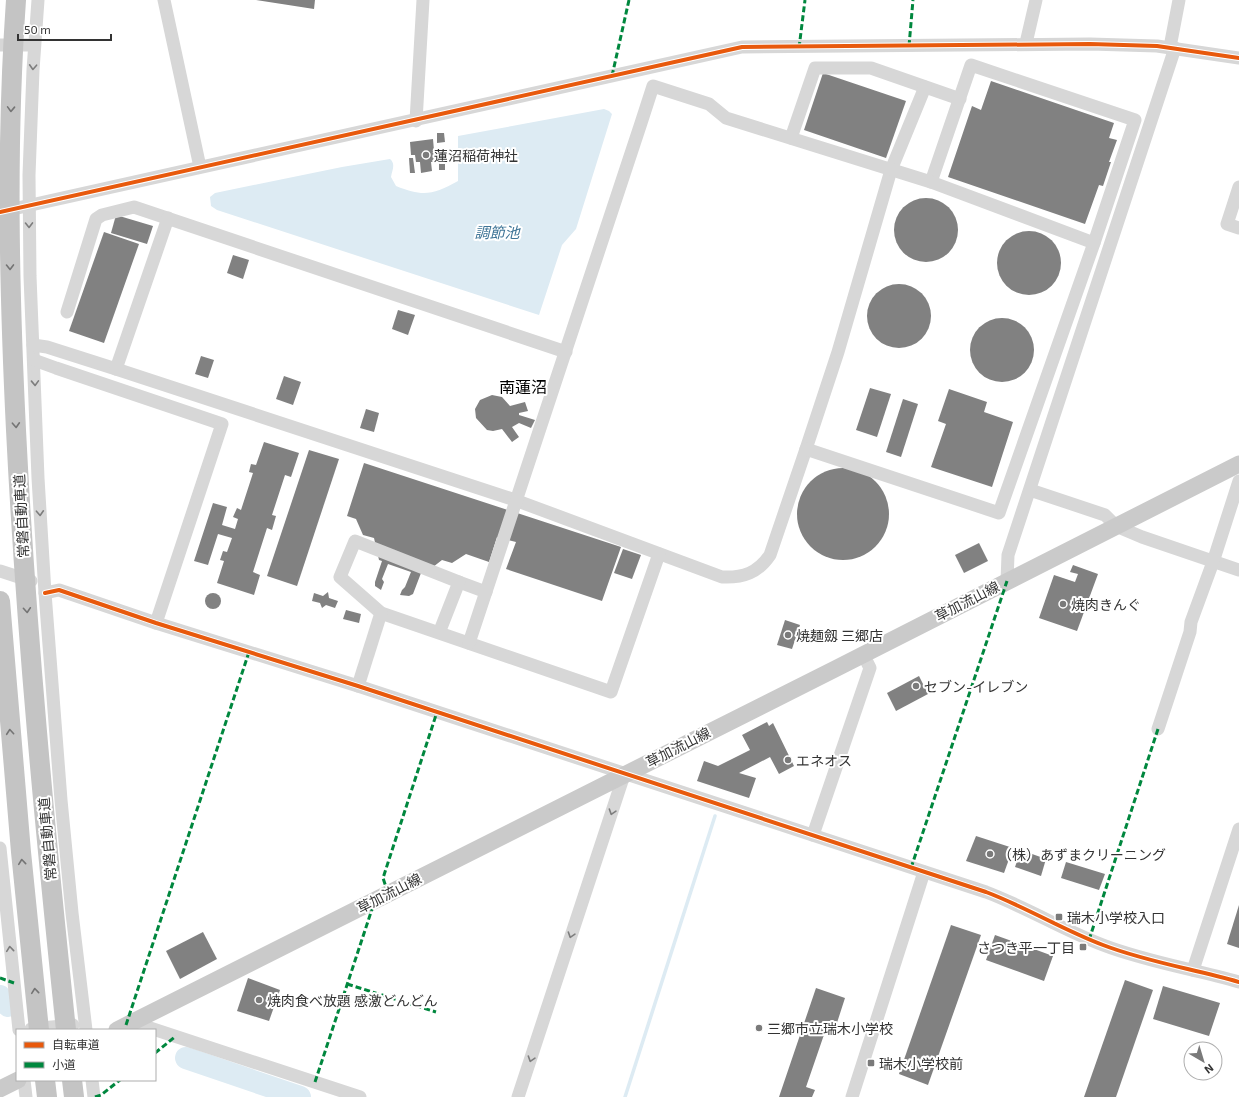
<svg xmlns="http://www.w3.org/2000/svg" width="1239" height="1097" font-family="'Exo 2','Noto Sans JP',sans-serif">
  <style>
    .water { fill: #ddebf3 }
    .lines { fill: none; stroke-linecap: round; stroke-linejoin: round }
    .stream { stroke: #ddebf3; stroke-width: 3.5 }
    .river { stroke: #ddebf3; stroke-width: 22 }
    .building { fill: #818181 }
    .minor { stroke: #d7d7d7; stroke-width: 13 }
    .major { stroke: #cacaca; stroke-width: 17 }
    .highway { stroke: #c4c4c4; stroke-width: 20 }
    .highway-bridge { stroke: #c4c4c4; stroke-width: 20 }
    .quiet { stroke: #00873e; stroke-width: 3; stroke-dasharray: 6 3; stroke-linecap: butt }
    .cycleway-casing { stroke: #fff; stroke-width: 6 }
    .cycleway { stroke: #e8590c; stroke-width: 4 }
    .oneway { stroke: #7d7d7d }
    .oneway2 { stroke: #747474 }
    .poi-dot { fill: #7a7a7a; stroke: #fff; stroke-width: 1.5 }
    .labels { text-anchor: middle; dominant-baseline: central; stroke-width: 4; stroke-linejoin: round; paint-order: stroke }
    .poi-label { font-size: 14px; fill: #333; stroke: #fff; text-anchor: start }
    .street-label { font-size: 14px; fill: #333; stroke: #fff }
    .water-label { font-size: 15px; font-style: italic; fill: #3f7597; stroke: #fff }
    .quarter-label { font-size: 16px; fill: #000; stroke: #fff }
  </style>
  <rect width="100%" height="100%" fill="#fff"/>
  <path class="water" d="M 604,109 L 609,111 L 612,114 L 576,229 L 562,245 L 539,315 L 217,210 L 211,206 L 210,197 L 215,193 L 342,167 L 390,159 C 396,164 392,170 391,177 L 396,186 C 423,197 433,195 458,181 L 458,136 Z"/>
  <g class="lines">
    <path class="stream" d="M 625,1097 L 715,816"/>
    <g class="river">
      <path d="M 0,996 L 8,1006"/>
      <path d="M 186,1058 L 300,1097"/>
    </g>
  </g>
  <g class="building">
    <path d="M 256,0 L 315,0 L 314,9 Z"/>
    <path d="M 823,73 L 906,101 L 886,158 L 804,130 Z"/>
    <path d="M 991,81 L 1114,123 L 1109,138 L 1117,140 L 1109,162 L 1111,162 L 1103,186 L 1099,185 L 1085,224 L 948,177 L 972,106 L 981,110 Z"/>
    <path d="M 437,133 L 444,133 L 445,142 L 437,143 Z"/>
    <path d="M 433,139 L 435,162 L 431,162 L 432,171 L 421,173 L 420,162 L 416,162 L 415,155 L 411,155 L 410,142 Z"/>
    <path d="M 409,158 L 413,158 L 415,173 L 410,173 Z"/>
    <rect x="439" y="162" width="6" height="8"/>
    <circle cx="926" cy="230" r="32"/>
    <path d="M 116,215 L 153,226 L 147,244 L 111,233 Z"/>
    <circle cx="1029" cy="263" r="32"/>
    <path d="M 104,232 L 139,244 L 104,343 L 69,331 Z"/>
    <path d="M 233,255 L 249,260 L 243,279 L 227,273 Z"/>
    <circle cx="899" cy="316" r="32"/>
    <path d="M 398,310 L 415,315 L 408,335 L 392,329 Z"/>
    <circle cx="1002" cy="350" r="32"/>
    <path d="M 201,356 L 214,360 L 208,378 L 195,374 Z"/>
    <path d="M 284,376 L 301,382 L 293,405 L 276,399 Z"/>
    <path d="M 870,388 L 891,394 L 877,437 L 856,430 Z"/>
    <path d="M 949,389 L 987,402 L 984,412 L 1013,422 L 992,487 L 931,467 L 946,424 L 938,421 Z"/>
    <path d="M 492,395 L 502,397 L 510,406 L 525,402 L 528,411 L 519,413 L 519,415 L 535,420 L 531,428 L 519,423 L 512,427 L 519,437 L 512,442 L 502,429 L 493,431 L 487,430 L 476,418 L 475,409 L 480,400 Z"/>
    <path d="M 903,399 L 918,404 L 901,457 L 886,452 Z"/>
    <path d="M 366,409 L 379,413 L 374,432 L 360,428 Z"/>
    <path d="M 264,442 L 299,453 L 291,477 L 285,475 L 272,515 L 276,516 L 272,530 L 267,528 L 253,572 L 260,575 L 254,595 L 217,583 L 224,561 L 220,560 L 223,551 L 227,552 L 232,538 L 218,534 L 208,565 L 194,561 L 213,503 L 227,507 L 222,525 L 235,529 L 238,519 L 233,517 L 237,508 L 241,510 L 253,473 L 249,472 L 251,464 L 256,465 Z"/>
    <path d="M 309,450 L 339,459 L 297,586 L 267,576 Z"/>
    <path d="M 364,463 L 621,547 L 602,601 L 506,569 L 516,542 L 497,537 L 489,562 L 466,554 L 452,563 L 442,560 L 424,574 L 421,573 L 413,594 L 409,596 L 400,595 L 402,590 L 405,587 L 411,572 L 388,564 L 382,579 L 384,582 L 381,590 L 375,586 L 375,582 L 382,561 L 379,560 L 374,538 L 363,535 L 356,519 L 347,516 Z"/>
    <circle cx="843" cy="514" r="46"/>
    <path d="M 979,543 L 988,561 L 964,573 L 955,555 Z"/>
    <path d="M 623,549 L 641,555 L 632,579 L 614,573 Z"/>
    <path d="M 1073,565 L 1098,574 L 1077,631 L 1039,618 L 1054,575 L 1075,582 L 1078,574 L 1070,572 Z"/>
    <path d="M 328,592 L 329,598 L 338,601 L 335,608 L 326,605 L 322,608 L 320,603 L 312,601 L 314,593 L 323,596 Z"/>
    <circle cx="213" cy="601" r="8"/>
    <path d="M 346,610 L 361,614 L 359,623 L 343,619 Z"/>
    <path d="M 785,620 L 800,625 L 792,649 L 777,645 Z"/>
    <path d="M 919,676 L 928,694 L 896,711 L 887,693 Z"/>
    <path d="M 767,722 L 769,726 L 773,723 L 794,766 L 779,774 L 770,757 L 739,773 L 756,778 L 749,798 L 697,781 L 704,761 L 718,766 L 750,750 L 742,735 Z"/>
    <path d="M 976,836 L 1013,848 L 1004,873 L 966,861 Z"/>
    <path d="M 1021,850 L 1046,859 L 1041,876 L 1015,867 Z"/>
    <path d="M 1066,862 L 1105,874 L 1099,890 L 1061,878 Z"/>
    <path d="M 1239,905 L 1239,948 L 1227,944 Z"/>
    <path d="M 951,925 L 981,935 L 928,1085 L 899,1074 Z"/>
    <path d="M 203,932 L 217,959 L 180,979 L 166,951 Z"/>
    <path d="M 995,935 L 1053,956 L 1044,981 L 986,960 Z"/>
    <path d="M 248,978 L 280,990 L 269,1021 L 237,1011 Z"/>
    <path d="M 1125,980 L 1153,990 L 1116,1097 L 1084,1097 Z"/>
    <path d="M 1163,986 L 1220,1003 L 1209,1036 L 1153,1019 Z"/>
    <path d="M 816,988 L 845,998 L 835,1029 L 827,1026 L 806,1087 L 815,1090 L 812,1097 L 779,1097 Z"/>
  </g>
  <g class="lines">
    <g class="minor">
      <path d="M 38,0 L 33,70 L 29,175 L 30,276 L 38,478 L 45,593 L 61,800 L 72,913 L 86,1030"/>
      <path d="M 164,0 L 200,167"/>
      <path d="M 1026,43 L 1036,0"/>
      <path d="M 0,45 L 34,45"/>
      <path d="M 1170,47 L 1179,0"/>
      <path d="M 416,121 L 423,0"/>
      <path d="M 791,138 L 815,68 L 871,68 L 960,99"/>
      <path d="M 1239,187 L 1227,224 L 1239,228"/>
      <path d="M 4,211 L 742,47 L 1090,44 L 1157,46 L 1239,58"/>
      <path d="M 67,312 L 96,219 L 102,215 L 134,207 L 566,352"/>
      <path d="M 33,345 L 47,347 L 116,369 L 515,500 L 722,577 C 743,578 758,573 770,555 L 806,449 L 838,352 L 891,170 L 925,87"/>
      <path d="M 34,360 L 56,368 L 222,424 L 156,623"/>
      <path d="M 116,369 L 168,218"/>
      <path d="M 806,449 L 999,513 L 1094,243 L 1135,120 L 971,65 L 931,182"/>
      <path d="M 1030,490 L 1105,515 L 1116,526 L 1142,537 L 1239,570"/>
      <path d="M 0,571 L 31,581"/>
      <path d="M 1007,581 L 1008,555 L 1175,48"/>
      <path d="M 459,582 L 486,592"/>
      <path d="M 45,593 L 59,590 L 156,623 L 358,686 L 986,892 C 1026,907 1063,930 1103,945 C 1147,962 1194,969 1239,982"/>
      <path d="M 439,633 L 459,582 L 355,541 L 340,577 L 381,613 L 611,692 L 659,554"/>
      <path d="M 469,643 C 530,457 593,272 653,86 L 709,104 L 726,118 L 931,182 L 1094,243"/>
      <path d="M 358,686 L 381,613"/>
      <path d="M 1158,729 L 1190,632 L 1191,622 L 1213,562 L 1239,481"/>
      <path d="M 813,835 L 870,668 L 863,654"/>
      <path d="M 0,848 L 19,1030"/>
      <path d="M 1193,970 L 1239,829"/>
      <path d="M 132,1022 L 360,1097"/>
      <path d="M 31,1029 L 73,1025"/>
      <path d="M 24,1080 L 26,1097"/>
      <path d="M 92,1080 L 94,1097"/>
      <path d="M 518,1097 L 624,775"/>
      <path d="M 852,1097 L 924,872"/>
    </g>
    <g class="major">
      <path d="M 117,1030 L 835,669 L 1239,464"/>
      <path d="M 0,1089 L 18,1080"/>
    </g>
    <g class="highway">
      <path d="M 45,1080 L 47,1097"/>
      <path d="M 72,1080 L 74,1097"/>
    </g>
    <g class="highway-bridge">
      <path d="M 16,0 C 6,143 9,287 16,430 C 26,631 45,830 66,1030"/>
      <path d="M 0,601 L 21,852 L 39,1030"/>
    </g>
    <g class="quiet">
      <path d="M 909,46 L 913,0"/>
      <path d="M 799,48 L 805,0"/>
      <path d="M 612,76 L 629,0"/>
      <path d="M 911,868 L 1007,581"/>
      <path d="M 388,893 L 383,878 L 437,712"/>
      <path d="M 1089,940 L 1158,729"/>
      <path d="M 0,978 L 14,983"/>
      <path d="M 347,984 L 436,1012"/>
      <path d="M 126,1025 L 249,652"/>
      <path d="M 155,1053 L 176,1036"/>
      <path d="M 315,1082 L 375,900"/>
      <path d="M 95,1097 L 101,1095 L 120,1080"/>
    </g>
    <g class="cycleway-casing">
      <g id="cycleway">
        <path d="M 0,212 L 742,47 L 1090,44 L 1157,46 L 1239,58"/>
        <path d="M 45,593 L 59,590 L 156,623 L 358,686 L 986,892 C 1026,907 1063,930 1103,945 C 1147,962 1194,969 1239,982"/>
      </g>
    </g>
    <use href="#cycleway" class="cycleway"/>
  </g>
  <defs><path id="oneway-chevron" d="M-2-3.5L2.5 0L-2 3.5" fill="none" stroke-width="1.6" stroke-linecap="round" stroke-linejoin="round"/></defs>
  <g class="oneway">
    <use href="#oneway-chevron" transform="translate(33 67) rotate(93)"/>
    <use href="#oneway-chevron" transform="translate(29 225) rotate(89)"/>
    <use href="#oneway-chevron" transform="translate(35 383) rotate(88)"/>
    <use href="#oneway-chevron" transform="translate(40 513) rotate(87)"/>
    <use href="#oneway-chevron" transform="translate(612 812) rotate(108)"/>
    <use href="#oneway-chevron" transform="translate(571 935) rotate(108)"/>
    <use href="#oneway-chevron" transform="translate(10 949) rotate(-96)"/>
    <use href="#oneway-chevron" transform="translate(531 1059) rotate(108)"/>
  </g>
  <g class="oneway2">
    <use href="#oneway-chevron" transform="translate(11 109) rotate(92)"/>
    <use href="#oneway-chevron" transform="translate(10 267) rotate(89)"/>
    <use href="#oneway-chevron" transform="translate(16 425) rotate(87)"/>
    <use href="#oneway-chevron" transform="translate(27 610) rotate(86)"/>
    <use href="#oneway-chevron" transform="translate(10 732) rotate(-95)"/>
    <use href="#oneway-chevron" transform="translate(22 862) rotate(-96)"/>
    <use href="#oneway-chevron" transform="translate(35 991) rotate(-96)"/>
  </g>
  <g class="poi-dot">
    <circle cx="426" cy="155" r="4"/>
    <circle cx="1063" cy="604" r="4"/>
    <circle cx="788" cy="635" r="4"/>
    <circle cx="916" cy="686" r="4"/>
    <circle cx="788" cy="760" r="4"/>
    <circle cx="990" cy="854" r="4"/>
    <rect x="1055" y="913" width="8" height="8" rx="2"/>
    <rect x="1079" y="943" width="8" height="8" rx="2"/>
    <circle cx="259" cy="1000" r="4"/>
    <circle cx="759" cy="1028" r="4"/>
    <rect x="867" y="1059" width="8" height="8" rx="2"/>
  </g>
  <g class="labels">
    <g class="poi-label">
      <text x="434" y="155">蓮沼稲荷神社</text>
      <text x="1071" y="604">焼肉きんぐ</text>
      <text x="796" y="635">焼麺劔 三郷店</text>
      <text x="924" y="686">セブン-イレブン</text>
      <text x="796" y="760">エネオス</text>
      <text x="998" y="854">（株）あずまクリーニング</text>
      <text x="1067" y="917">瑞木小学校入口</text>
      <text x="1075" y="947" text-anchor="end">さつき平一丁目</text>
      <text x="267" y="1000">焼肉食べ放題 感激どんどん</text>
      <text x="767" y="1028">三郷市立瑞木小学校</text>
      <text x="879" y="1063">瑞木小学校前</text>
    </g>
    <g class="street-label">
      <text transform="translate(21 516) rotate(-93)">常磐自動車道</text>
      <text transform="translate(967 601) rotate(-27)">草加流山線</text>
      <text transform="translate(678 747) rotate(-27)">草加流山線</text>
      <text transform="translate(47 839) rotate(-95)">常磐自動車道</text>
      <text transform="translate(389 893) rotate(-27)">草加流山線</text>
    </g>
    <g class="water-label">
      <text x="497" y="232">調節池</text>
    </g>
    <g class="quarter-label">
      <text x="523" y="386">南蓮沼</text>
    </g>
  </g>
  <rect x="16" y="1029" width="140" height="52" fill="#ffffff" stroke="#adadad"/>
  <rect x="24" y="1042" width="20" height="6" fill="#e8590c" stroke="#adadad"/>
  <text x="52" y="1049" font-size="12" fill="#333333">自転車道</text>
  <rect x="24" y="1062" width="20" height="6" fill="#00873e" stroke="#adadad"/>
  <text x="52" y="1069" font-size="12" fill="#333333">小道</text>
  <g transform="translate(1203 1061) rotate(142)"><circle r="19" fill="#ffffff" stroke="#adadad"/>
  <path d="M0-3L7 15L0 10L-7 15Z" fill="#7a7a7a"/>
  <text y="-6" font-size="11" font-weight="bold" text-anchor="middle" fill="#333333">N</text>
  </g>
  <path d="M18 34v6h93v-6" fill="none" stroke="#333333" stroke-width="2"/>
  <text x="24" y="34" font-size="12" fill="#333333" stroke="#ffffff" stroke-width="3" paint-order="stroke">50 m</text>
</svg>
